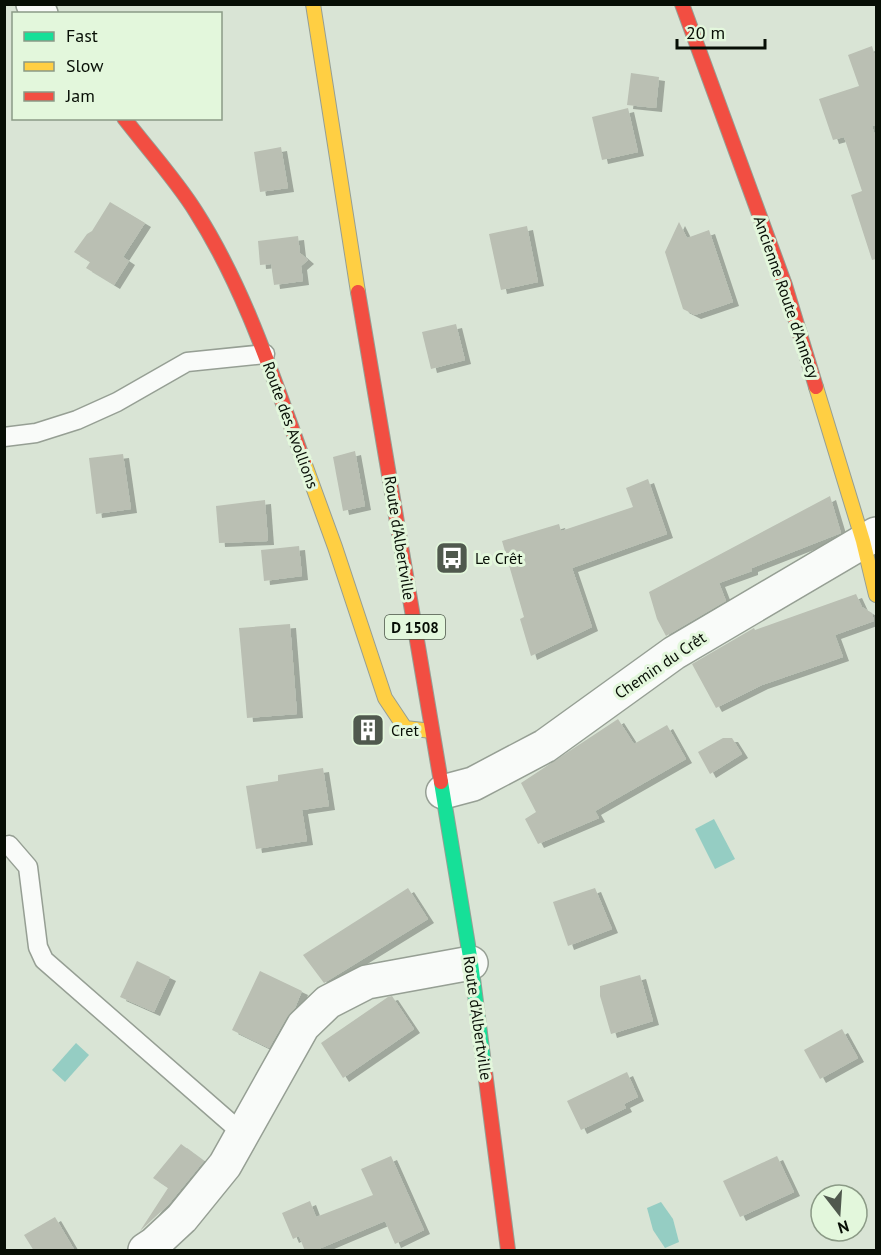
<svg xmlns="http://www.w3.org/2000/svg" width="881" height="1255" font-family="'PT Sans',sans-serif">
  <style>
    .water { fill: #95cdc3 }
    .building { fill: #babfb3; filter: url(#shadow) }
    .lines { fill: none; stroke-linecap: round; stroke-linejoin: round }
    .lane-casing { stroke: #969f94; stroke-width: 21 }
    .street-casing { stroke: #969f94; stroke-width: 36 }
    .fast-casing { stroke: #969f94; stroke-width: 16 }
    .slow-casing { stroke: #969f94; stroke-width: 16 }
    .jam-casing { stroke: #969f94; stroke-width: 16 }
    .lane { stroke: #f9fbf9; stroke-width: 18 }
    .street { stroke: #f9fbf9; stroke-width: 33 }
    .fast { stroke: #16e098; stroke-width: 14 }
    .slow { stroke: #ffcf43; stroke-width: 14 }
    .jam { stroke: #f24e42; stroke-width: 14 }
    .labels { text-anchor: middle; dominant-baseline: central; stroke-width: 6; stroke-linejoin: round; paint-order: stroke }
    .shield { fill: #e3f7dc; stroke: #495446; stroke-width: 1.5 }
    .shield-label { font-size: 15px; font-weight: bold; fill: #070e05 }
    .street-label { font-size: 16px; fill: #070e05; stroke: #e3f7dc }
    .poi-label { font-size: 16px; fill: #070e05; stroke: #e3f7dc; text-anchor: start }
  </style>
  <defs>
    <filter id="shadow"><feDropShadow dx="6" dy="4" stdDeviation="0" flood-color="#0004"/></filter>
  </defs>
  <rect width="100%" height="100%" fill="#d9e4d5"/>
  <g class="water">
    <path d="M 714,819 L 735,859 L 715,869 L 695,829 Z"/>
    <path d="M 76,1043 L 89,1055 L 65,1082 L 52,1070 Z"/>
    <path d="M 661,1202 L 673,1219 L 679,1242 L 665,1248 L 653,1230 L 647,1208 Z"/>
  </g>
  <g class="building">
    <path d="M 872,46 L 876,59 L 876,125 L 872,126 L 876,138 L 876,259 L 872,260 L 851,195 L 862,191 L 844,137 L 833,140 L 819,99 L 859,86 L 848,55 Z"/>
    <path d="M 631,73 L 659,77 L 656,108 L 627,105 Z"/>
    <path d="M 628,108 L 638,152 L 602,160 L 592,117 Z"/>
    <path d="M 281,147 L 288,188 L 260,192 L 254,152 Z"/>
    <path d="M 110,202 L 145,223 L 123,257 L 129,261 L 114,285 L 86,268 L 90,262 L 74,252 L 87,234 L 92,231 Z"/>
    <path d="M 679,222 L 687,238 L 709,230 L 733,302 L 695,315 L 683,309 L 665,252 Z"/>
    <path d="M 527,226 L 538,282 L 501,290 L 489,234 Z"/>
    <path d="M 298,236 L 300,253 L 308,260 L 301,266 L 303,281 L 274,285 L 271,264 L 260,265 L 258,241 Z"/>
    <path d="M 456,324 L 465,360 L 431,369 L 422,332 Z"/>
    <path d="M 355,451 L 365,506 L 343,511 L 333,457 Z"/>
    <path d="M 123,454 L 131,509 L 96,514 L 89,458 Z"/>
    <path d="M 648,479 L 667,534 L 572,568 L 592,627 L 531,656 L 520,619 L 524,617 L 502,541 L 559,524 L 561,531 L 633,507 L 626,488 Z"/>
    <path d="M 830,496 L 841,533 L 752,568 L 752,571 L 719,583 L 726,601 L 666,636 L 657,619 L 649,592 Z"/>
    <path d="M 265,500 L 268,541 L 219,543 L 216,506 Z"/>
    <path d="M 299,546 L 302,576 L 264,581 L 261,550 Z"/>
    <path d="M 856,594 L 862,607 L 872,613 L 874,621 L 835,635 L 843,657 L 762,685 L 716,708 L 692,664 L 754,628 L 755,630 Z"/>
    <path d="M 290,624 L 297,714 L 247,718 L 239,628 Z"/>
    <path d="M 618,719 L 634,744 L 667,725 L 686,759 L 595,811 L 599,818 L 538,844 L 525,819 L 536,812 L 521,783 Z"/>
    <path d="M 723,738 L 732,738 L 742,754 L 710,774 L 698,752 Z"/>
    <path d="M 323,768 L 329,806 L 302,810 L 307,841 L 256,849 L 246,786 L 278,781 L 278,775 Z"/>
    <path d="M 408,888 L 428,919 L 324,983 L 303,955 Z"/>
    <path d="M 595,888 L 612,929 L 568,946 L 553,902 Z"/>
    <path d="M 137,961 L 170,977 L 154,1012 L 120,997 Z"/>
    <path d="M 260,971 L 302,991 L 295,1008 L 287,1017 L 269,1048 L 232,1030 Z"/>
    <path d="M 640,975 L 653,1021 L 611,1034 L 600,996 L 600,986 Z"/>
    <path d="M 392,996 L 414,1029 L 343,1078 L 321,1043 L 388,997 Z"/>
    <path d="M 842,1029 L 858,1058 L 820,1079 L 804,1050 Z"/>
    <path d="M 627,1072 L 638,1097 L 624,1104 L 626,1108 L 581,1130 L 567,1101 Z"/>
    <path d="M 181,1144 L 204,1161 L 168,1205 L 140,1231 L 168,1188 L 153,1178 Z"/>
    <path d="M 391,1156 L 424,1230 L 395,1244 L 385,1221 L 314,1251 L 305,1251 L 299,1236 L 293,1239 L 282,1213 L 310,1201 L 316,1217 L 373,1195 L 361,1169 Z"/>
    <path d="M 777,1156 L 794,1192 L 740,1217 L 723,1181 Z"/>
    <path d="M 55,1217 L 75,1251 L 34,1251 L 24,1235 Z"/>
  </g>
  <g class="lines">
    <g class="lane-casing">
      <g id="lane">
        <path d="M 4,437 L 36,433 L 77,420 L 117,402 L 187,362 L 265,354"/>
        <path d="M 9,845 L 28,867 L 38,947 L 44,960 L 242,1133"/>
      </g>
    </g>
    <g class="street-casing">
      <g id="street">
        <path d="M 33,4 L 41,14"/>
        <path d="M 443,792 L 473,784 L 545,746 L 674,653 L 876,534"/>
        <path d="M 145,1250 L 154,1244 L 182,1218 L 225,1165 L 303,1026 L 328,1002 L 367,982 L 471,963"/>
      </g>
    </g>
    <g class="fast-casing">
      <path id="fast" d="M 441,782 L 471,963 L 484,1064"/>
    </g>
    <g class="slow-casing">
      <g id="slow">
        <path d="M 313,4 L 358,292"/>
        <path d="M 816,387 L 863,541 L 876,595"/>
        <path d="M 304,462 L 335,547 L 385,698 L 405,728 L 432,731"/>
      </g>
    </g>
    <g class="jam-casing">
      <g id="jam">
        <path d="M 682,4 L 785,285 L 816,387"/>
        <path d="M 124,118 C 147,148 177,181 196,212 C 245,289 273,377 304,462"/>
        <path d="M 358,292 L 441,782"/>
        <path d="M 484,1064 L 508,1250"/>
      </g>
    </g>
    <use href="#lane" class="lane"/>
    <use href="#street" class="street"/>
    <use href="#fast" class="fast"/>
    <use href="#slow" class="slow"/>
    <use href="#jam" class="jam"/>
  </g>
  <defs>
    <g id="bus-square" transform="scale(1.725)"><rect x="-9" y="-9" width="18" height="18" rx="4" fill="#50594e" stroke="#e3f7dc"/><path d="M-5-6H5V4H4V6H2V4H-2V6H-4V4H-5ZM-3.5-4V0h7V-4ZM-3.5 1.2v1.5H-2V1.2ZM2 1.2v1.5H3.5V1.2Z" fill="#fff"/></g>
    <g id="building-square" transform="scale(1.725)"><rect x="-9" y="-9" width="18" height="18" rx="4" fill="#50594e" stroke="#e3f7dc"/><path d="M-4-6H4V6H1V3H-1V6H-4ZM-2.5-4.3h1.7v1.8h-1.7ZM.8-4.3h1.7v1.8H.8ZM-2.5-1h1.7V.8h-1.7ZM.8-1h1.7V.8H.8Z" fill="#fff"/></g>
  </defs>
  <g fill-rule="evenodd">
    <use href="#bus-square" x="452" y="558"/>
    <use href="#building-square" x="368" y="730"/>
  </g>
  <g class="labels">
    <rect class="shield" x="385" y="615" width="60" height="24" rx="4.5"/>
    <g class="shield-label">
      <text x="415" y="627">D 1508</text>
    </g>
    <g class="street-label">
      <text transform="translate(787 297) rotate(71)">Ancienne Route d'Annecy</text>
      <text transform="translate(291 425) rotate(70)">Route des Avollions</text>
      <text transform="translate(400 538) rotate(81)">Route d'Albertville</text>
      <text transform="translate(660 665) rotate(-34)">Chemin du Crêt</text>
      <text transform="translate(478 1018) rotate(82)">Route d'Albertville</text>
    </g>
    <g class="poi-label">
      <text x="475" y="558">Le Crêt</text>
      <text x="391" y="730">Cret</text>
    </g>
  </g>
  <rect width="881" height="1255" fill="none" stroke="#070e05" stroke-width="12"/>
  <rect x="12" y="12" width="210" height="108" fill="#e3f7dc" stroke="#8b9a86" stroke-width="1.5"/>
  <rect x="24" y="32" width="30" height="9" fill="#16e098" stroke="#8b9a86" stroke-width="1.5"/>
  <text x="66" y="42" font-size="18" fill="#070e05">Fast</text>
  <rect x="24" y="62" width="30" height="9" fill="#ffcf43" stroke="#8b9a86" stroke-width="1.5"/>
  <text x="66" y="72" font-size="18" fill="#070e05">Slow</text>
  <rect x="24" y="92" width="30" height="9" fill="#f24e42" stroke="#8b9a86" stroke-width="1.5"/>
  <text x="66" y="102" font-size="18" fill="#070e05">Jam</text>
  <g transform="translate(839 1213) rotate(163)"><circle r="28" fill="#e3f7dc" stroke="#8b9a86" stroke-width="1.5"/>
  <path d="M0-4.5L10 22L0 15L-10 22Z" fill="#50594e"/>
  <text y="-9" font-size="16" font-weight="bold" text-anchor="middle" fill="#070e05">N</text>
  </g>
  <path d="M677 39v9h88v-9" fill="none" stroke="#070e05" stroke-width="3"/>
  <text x="686" y="39" font-size="18" fill="#070e05" stroke="#e3f7dc" stroke-width="4.5" paint-order="stroke">20 m</text>
</svg>
